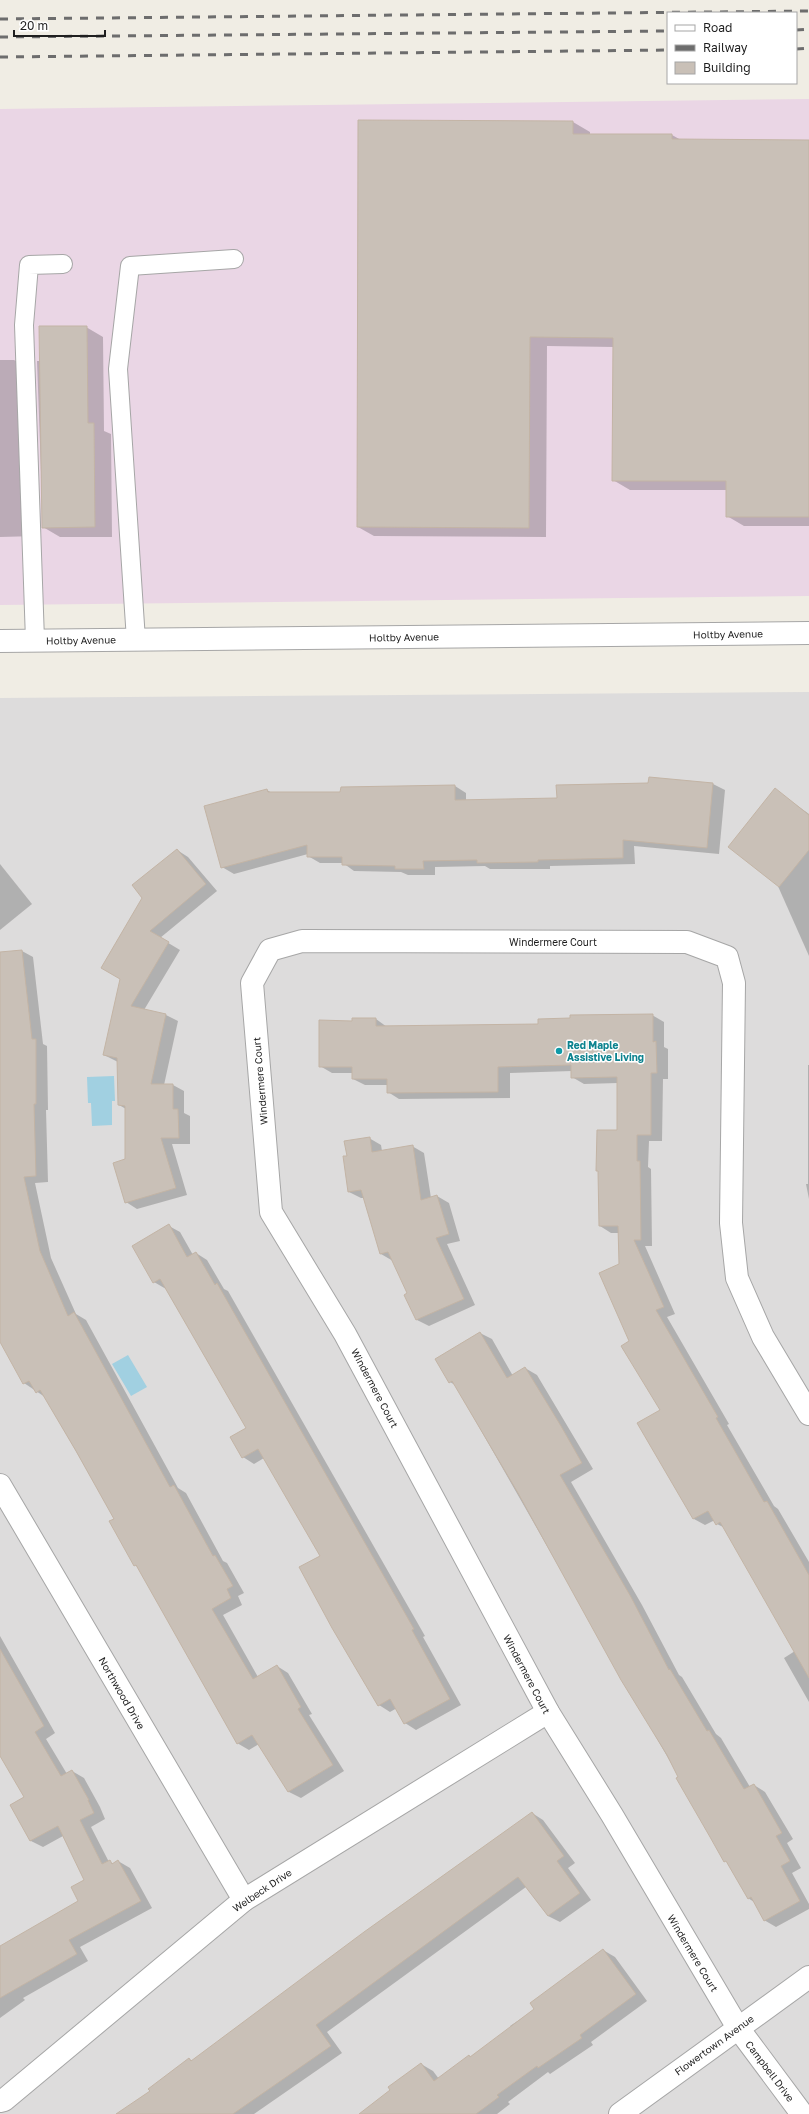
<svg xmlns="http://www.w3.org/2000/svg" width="809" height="2114" font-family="'Golos Text',sans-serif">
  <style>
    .residential { fill: #dddcdc }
    .industrial { fill: #ead6e5 }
    .water { fill: #a1d0e1 }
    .shadow { fill: #0003 }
    .building { fill: #c9c0b7; stroke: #c3b4a5 }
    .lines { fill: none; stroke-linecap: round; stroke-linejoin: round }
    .service-casing { stroke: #a6a6a6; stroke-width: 20 }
    .minor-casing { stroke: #a6a6a6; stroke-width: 24 }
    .tertiary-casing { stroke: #a6a6a6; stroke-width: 24 }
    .service { stroke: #fff; stroke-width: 18 }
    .minor { stroke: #fff; stroke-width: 22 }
    .tertiary { stroke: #fff; stroke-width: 22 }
    .rail { stroke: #6d6d6d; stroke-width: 3; stroke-dasharray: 8 8; stroke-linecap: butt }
    .culture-dot { fill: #0f9aa8; stroke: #fff; stroke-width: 1.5 }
    .labels { text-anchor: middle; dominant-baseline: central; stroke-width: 3; stroke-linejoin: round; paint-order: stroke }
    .street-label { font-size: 10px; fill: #1f1f1f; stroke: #fff }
    .culture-label { font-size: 10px; font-weight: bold; fill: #0d838f; stroke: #fff; text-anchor: start }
  </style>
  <rect width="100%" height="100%" fill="#f0ede4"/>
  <path class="residential" d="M 809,692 L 809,2114 L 0,2114 L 0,698 Z"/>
  <path class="industrial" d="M 809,99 L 809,596 L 0,605 L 0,109 Z"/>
  <g class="water">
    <path d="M 114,1076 L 115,1101 L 112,1101 L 112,1125 L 92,1126 L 91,1103 L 88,1103 L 87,1077 Z"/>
    <path d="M 128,1355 L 147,1387 L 131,1396 L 112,1364 Z"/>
  </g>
  <g class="shadow">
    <path d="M 359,121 L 573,122 L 590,132 L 590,135 L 672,135 L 681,140 L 809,141 L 809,526 L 744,526 L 727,516 L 727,490 L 630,490 L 613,480 L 614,347 L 547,346 L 546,537 L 374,536 L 358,527 Z"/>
    <path d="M 86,327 L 103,337 L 104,431 L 111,434 L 112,537 L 60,537 L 43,527 L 37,361 L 40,361 Z"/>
    <path d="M 0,360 L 14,360 L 31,370 L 37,536 L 0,537 Z"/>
    <path d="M 650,778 L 713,784 L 725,790 L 719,854 L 634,846 L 635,864 L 550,866 L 550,869 L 490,869 L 485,866 L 435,867 L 435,875 L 408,875 L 401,872 L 354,871 L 343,863 L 320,863 L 308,856 L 308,854 L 234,874 L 222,867 L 267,790 L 272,793 L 341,793 L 455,786 L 466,793 L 466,801 L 558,799 L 649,784 Z"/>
    <path d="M 775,790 L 809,814 L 809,956 L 777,884 Z"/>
    <path d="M 177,850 L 188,857 L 217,891 L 160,938 L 180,950 L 144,1010 L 166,1015 L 178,1021 L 164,1085 L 173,1085 L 184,1091 L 184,1113 L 190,1116 L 190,1144 L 172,1144 L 187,1195 L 137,1209 L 126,1202 L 126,1109 L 119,1105 L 118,1062 L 104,1055 Z"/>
    <path d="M 0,864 L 32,904 L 0,930 Z"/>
    <path d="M 22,951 L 33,957 L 43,1044 L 47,1046 L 48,1110 L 46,1110 L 48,1182 L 35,1183 L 51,1258 L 76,1314 L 86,1320 L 178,1488 L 186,1493 L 223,1561 L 227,1563 L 244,1593 L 238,1596 L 242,1605 L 223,1615 L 258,1677 L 277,1666 L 288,1673 L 312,1714 L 309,1715 L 344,1771 L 301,1798 L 289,1792 L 259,1744 L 249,1750 L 237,1743 L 139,1568 L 135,1565 L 115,1519 L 45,1397 L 24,1383 L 0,1336 L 0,953 Z"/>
    <path d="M 652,1015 L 664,1022 L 664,1047 L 668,1049 L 668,1079 L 663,1079 L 662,1141 L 649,1141 L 648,1167 L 651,1169 L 652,1246 L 645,1246 L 675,1314 L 667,1317 L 729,1424 L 727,1425 L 774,1506 L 778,1509 L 809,1562 L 809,1702 L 784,1658 L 795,1651 L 725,1528 L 717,1524 L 715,1520 L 705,1525 L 694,1519 L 661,1411 L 630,1342 L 620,1265 L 619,1233 L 611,1233 L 600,1226 L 618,1131 L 618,1083 L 584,1084 L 572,1077 L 572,1071 L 510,1073 L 510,1098 L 399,1099 L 388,1092 L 388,1085 L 365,1085 L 353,1079 L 353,1073 L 332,1073 L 320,1066 L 353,1022 L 376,1019 L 387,1027 L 539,1025 Z"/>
    <path d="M 808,1065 L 809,1065 L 809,1199 L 806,1184 L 808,1184 Z"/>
    <path d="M 369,1138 L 381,1145 L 382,1151 L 412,1146 L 424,1153 L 431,1198 L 437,1196 L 449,1203 L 460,1241 L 447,1244 L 475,1305 L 429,1326 L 417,1320 L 409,1294 L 393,1261 L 381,1254 L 365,1198 L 361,1198 L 349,1192 L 348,1157 Z"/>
    <path d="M 169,1226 L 180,1232 L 193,1255 L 196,1253 L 207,1260 L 224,1289 L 228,1291 L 425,1636 L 423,1637 L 461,1705 L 416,1730 L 405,1723 L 397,1708 L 390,1712 L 379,1705 L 321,1556 L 264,1458 L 254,1464 L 243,1457 L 247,1428 L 166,1289 L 154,1282 Z"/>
    <path d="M 480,1333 L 492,1339 L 513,1376 L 525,1368 L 537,1375 L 593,1469 L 571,1482 L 642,1605 L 679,1675 L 682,1677 L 716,1734 L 721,1738 L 750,1787 L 754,1785 L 765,1792 L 793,1839 L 787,1843 L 801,1868 L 792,1873 L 809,1904 L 809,1909 L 776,1927 L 764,1920 L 754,1902 L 748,1898 L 455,1385 L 450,1382 Z"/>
    <path d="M 0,1636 L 55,1733 L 46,1739 L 67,1774 L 72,1771 L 84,1778 L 100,1807 L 105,1819 L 91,1827 L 109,1862 L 114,1864 L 118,1861 L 130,1868 L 152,1908 L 80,1947 L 88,1961 L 23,1998 L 25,2000 L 0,2018 L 0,1948 L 80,1901 L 86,1880 L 63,1836 L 43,1847 L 31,1841 L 11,1805 L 25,1797 L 0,1754 Z"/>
    <path d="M 532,1813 L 543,1820 L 575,1863 L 568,1868 L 591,1900 L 560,1922 L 548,1916 L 526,1887 L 327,2032 L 342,2053 L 254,2114 L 118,2114 L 151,2091 L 189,2059 L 193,2061 Z"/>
    <path d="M 603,1950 L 615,1957 L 647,2001 L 591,2042 L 593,2045 L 550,2074 L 548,2072 L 508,2102 L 510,2104 L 497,2114 L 360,2114 L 392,2091 L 421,2064 L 433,2071 L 439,2079 L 512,2028 L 510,2026 L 536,2009 Z"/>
  </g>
  <g class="building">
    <path d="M 358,120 L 573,121 L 573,134 L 672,134 L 672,139 L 809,140 L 809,517 L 726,517 L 726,481 L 612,481 L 613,338 L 530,337 L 529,528 L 357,527 Z"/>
    <path d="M 39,326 L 87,326 L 88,423 L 94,423 L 95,527 L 42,528 Z"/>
    <path d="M 649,777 L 713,783 L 707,848 L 623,840 L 623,858 L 538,860 L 538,862 L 477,863 L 477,860 L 423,861 L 424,869 L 395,869 L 395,866 L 342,865 L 342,857 L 307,857 L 307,845 L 221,868 L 204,806 L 267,789 L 268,792 L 340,792 L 341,787 L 455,785 L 455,800 L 557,798 L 556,785 L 648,783 Z"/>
    <path d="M 775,788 L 809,815 L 809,850 L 779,887 L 728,847 Z"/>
    <path d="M 177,849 L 206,884 L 150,931 L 169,942 L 131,1006 L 166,1014 L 151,1084 L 173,1084 L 173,1109 L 178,1109 L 179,1138 L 161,1138 L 176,1188 L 125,1203 L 113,1163 L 125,1159 L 125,1106 L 118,1105 L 117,1058 L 103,1055 L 120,979 L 101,968 L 142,898 L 132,885 Z"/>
    <path d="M 22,950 L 32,1039 L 36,1039 L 36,1104 L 34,1104 L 36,1176 L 24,1177 L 40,1251 L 68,1316 L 74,1312 L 170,1487 L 174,1485 L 213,1556 L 215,1555 L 233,1586 L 227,1589 L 231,1598 L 212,1609 L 253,1679 L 277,1665 L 301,1707 L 298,1709 L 333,1765 L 288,1792 L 252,1735 L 237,1744 L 136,1565 L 134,1566 L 109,1521 L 114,1519 L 76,1451 L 40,1390 L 36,1393 L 29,1381 L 23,1384 L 0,1342 L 0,952 Z"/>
    <path d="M 653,1014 L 653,1042 L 656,1041 L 657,1073 L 651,1073 L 651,1135 L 637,1135 L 637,1161 L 640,1161 L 641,1240 L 634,1240 L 664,1307 L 656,1310 L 718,1417 L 716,1418 L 764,1502 L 767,1501 L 809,1575 L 809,1678 L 720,1522 L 716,1525 L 708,1511 L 693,1519 L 637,1423 L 660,1410 L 621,1346 L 629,1341 L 599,1273 L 619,1264 L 618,1226 L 599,1226 L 598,1171 L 596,1171 L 597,1130 L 617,1130 L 617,1077 L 571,1078 L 571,1065 L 498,1067 L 498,1092 L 387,1093 L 387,1079 L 352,1079 L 352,1067 L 319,1067 L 319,1020 L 352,1021 L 352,1018 L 376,1018 L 376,1026 L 538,1024 L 538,1019 L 570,1018 L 570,1015 Z"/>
    <path d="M 370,1137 L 372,1152 L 413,1145 L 421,1200 L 437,1195 L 449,1234 L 436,1238 L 464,1299 L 416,1320 L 404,1295 L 407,1293 L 388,1252 L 380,1254 L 361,1190 L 348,1192 L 343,1156 L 347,1156 L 344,1141 Z"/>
    <path d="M 169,1224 L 187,1257 L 196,1252 L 215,1285 L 217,1283 L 414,1629 L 412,1630 L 450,1699 L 404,1724 L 390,1699 L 378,1706 L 332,1628 L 299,1567 L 320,1556 L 258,1449 L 242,1458 L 230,1437 L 246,1428 L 160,1279 L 153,1283 L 132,1246 Z"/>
    <path d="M 480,1332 L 507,1378 L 525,1367 L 561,1426 L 582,1463 L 560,1475 L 631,1597 L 669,1670 L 670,1669 L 707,1731 L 709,1730 L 744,1789 L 754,1784 L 782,1833 L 776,1836 L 790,1861 L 781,1866 L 800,1901 L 764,1921 L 751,1897 L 748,1899 L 726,1861 L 724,1862 L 710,1837 L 676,1778 L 678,1777 L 667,1755 L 621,1680 L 518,1493 L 452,1381 L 449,1383 L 435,1359 Z"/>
    <path d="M 0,1649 L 44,1726 L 35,1732 L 61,1776 L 72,1770 L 89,1800 L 88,1800 L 94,1813 L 80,1820 L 102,1864 L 110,1860 L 112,1864 L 118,1860 L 141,1901 L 69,1940 L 77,1954 L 0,1998 L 0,1946 L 78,1901 L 71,1887 L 84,1880 L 58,1826 L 30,1841 L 10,1805 L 24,1797 L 0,1756 Z"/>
    <path d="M 532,1812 L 564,1856 L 557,1861 L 580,1893 L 548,1916 L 518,1877 L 316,2025 L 331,2046 L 233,2114 L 116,2114 L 150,2091 L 148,2089 L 189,2058 L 191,2061 L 364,1932 Z"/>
    <path d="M 603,1949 L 636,1994 L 580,2035 L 582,2038 L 538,2068 L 537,2066 L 497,2095 L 499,2097 L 476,2114 L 359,2114 L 390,2090 L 388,2087 L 421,2063 L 434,2081 L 469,2055 L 470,2057 L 534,2009 L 530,2003 Z"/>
  </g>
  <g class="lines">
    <g class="service-casing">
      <g id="service">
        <path d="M 35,640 L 24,325 L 29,265 L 63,264"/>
        <path d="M 136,640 L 118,369 L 130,266 L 234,259"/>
      </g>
    </g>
    <g class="minor-casing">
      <g id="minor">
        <path d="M 0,641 L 809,633"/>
        <path d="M 0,1485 L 244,1900"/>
        <path d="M 0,2101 L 4,2100 L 244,1900 L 548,1712"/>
        <path d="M 802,2114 L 738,2028 L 612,1815 L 548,1712 L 345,1334 L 271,1212 L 252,983 L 270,950 L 302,941 L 687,942 L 727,957 L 734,983 L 731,1223 L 737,1278 L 763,1337 L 809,1414"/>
      </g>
    </g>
    <g class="tertiary-casing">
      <path id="tertiary" d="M 620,2114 L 809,1977"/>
    </g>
    <use href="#service" class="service"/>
    <use href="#minor" class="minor"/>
    <use href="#tertiary" class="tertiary"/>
    <g class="rail">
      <path d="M 0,19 L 809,11"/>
      <path d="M 796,30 L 809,29"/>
      <path d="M 0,37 L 668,31"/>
      <path d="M 796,49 L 809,48"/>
      <path d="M 0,57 L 668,50"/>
    </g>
  </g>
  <circle class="culture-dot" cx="559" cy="1051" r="4"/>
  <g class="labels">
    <g class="street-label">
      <text transform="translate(728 634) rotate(-1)">Holtby Avenue</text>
      <text transform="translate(404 637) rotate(-1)">Holtby Avenue</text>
      <text transform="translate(81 640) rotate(-1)">Holtby Avenue</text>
      <text x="553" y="942">Windermere Court</text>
      <text transform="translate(260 1081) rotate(-95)">Windermere Court</text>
      <text transform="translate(375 1388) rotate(62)">Windermere Court</text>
      <text transform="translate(527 1674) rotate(62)">Windermere Court</text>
      <text transform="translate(122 1693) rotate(60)">Northwood Drive</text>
      <text transform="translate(262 1890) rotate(-34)">Welbeck Drive</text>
      <text transform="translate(693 1953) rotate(59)">Windermere Court</text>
      <text transform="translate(714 2045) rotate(-36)">Flowertown Avenue</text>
      <text transform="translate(770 2071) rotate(53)">Campbell Drive</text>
    </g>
    <g class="culture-label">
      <text x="567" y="1045">Red Maple<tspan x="567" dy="12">Assistive Living</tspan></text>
    </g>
  </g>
  <rect x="667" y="12" width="130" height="72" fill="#ffffff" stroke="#a5a5a5"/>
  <rect x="675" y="25" width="20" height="6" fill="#ffffff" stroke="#a5a5a5"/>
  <text x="703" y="32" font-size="12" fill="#1f1f1f">Road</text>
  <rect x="675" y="45" width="20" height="6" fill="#6d6d6d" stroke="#a5a5a5"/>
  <text x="703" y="52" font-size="12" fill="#1f1f1f">Railway</text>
  <rect x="675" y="62" width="20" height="12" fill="#c9c0b7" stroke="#a5a5a5"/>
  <text x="703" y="72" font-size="12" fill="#1f1f1f">Building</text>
  <path d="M14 30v6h91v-6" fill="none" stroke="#1f1f1f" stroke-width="2"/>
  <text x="20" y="30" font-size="12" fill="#1f1f1f" stroke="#ffffff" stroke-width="3" paint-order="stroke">20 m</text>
</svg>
